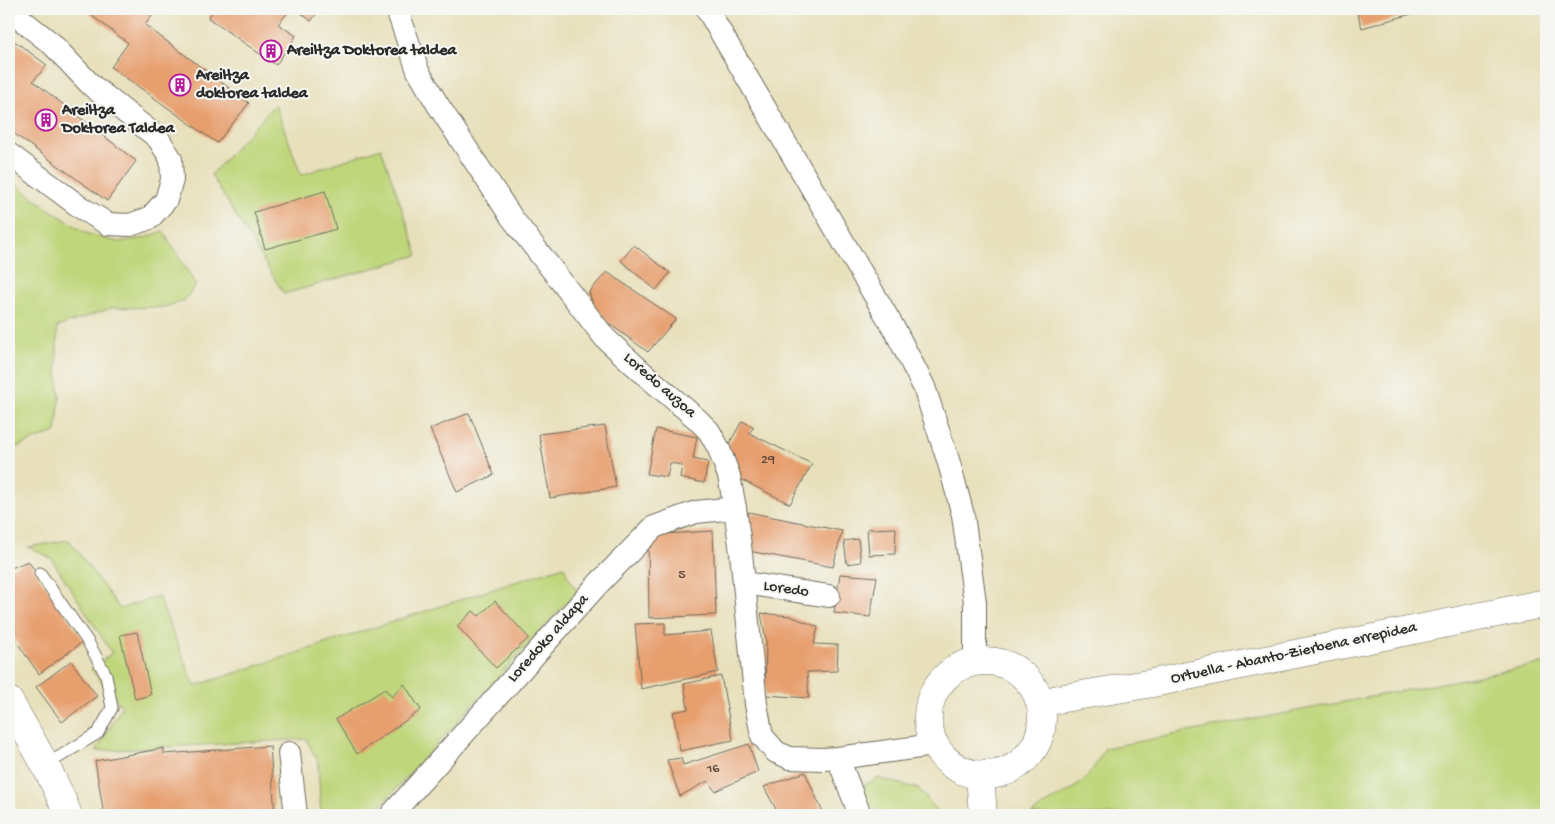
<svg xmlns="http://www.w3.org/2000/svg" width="1555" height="824" font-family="'Gochi Hand',sans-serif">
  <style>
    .green { fill: #bfd67a; stroke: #758052 }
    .building { fill: #e79f6e }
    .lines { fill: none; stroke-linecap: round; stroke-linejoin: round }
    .lane-casing { stroke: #6d6a5d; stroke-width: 13 }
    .street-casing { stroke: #6d6a5d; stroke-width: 24 }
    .secondary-casing { stroke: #6d6a5d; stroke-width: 29 }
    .lane { stroke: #fff; stroke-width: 11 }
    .street { stroke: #fff; stroke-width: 22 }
    .secondary { stroke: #fff; stroke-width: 28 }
    .labels { text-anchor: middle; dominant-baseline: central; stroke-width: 4; stroke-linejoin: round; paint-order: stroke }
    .number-label { font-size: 14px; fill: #5a483c }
    .poi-label { font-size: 16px; font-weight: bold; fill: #2b2b2b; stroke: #f6f6f2; text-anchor: start }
    .street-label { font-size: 16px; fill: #2b2b2b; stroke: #f6f6f2 }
  </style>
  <rect width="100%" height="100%" fill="#f6f6f2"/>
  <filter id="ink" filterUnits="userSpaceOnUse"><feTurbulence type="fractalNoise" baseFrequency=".02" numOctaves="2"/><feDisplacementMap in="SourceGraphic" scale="10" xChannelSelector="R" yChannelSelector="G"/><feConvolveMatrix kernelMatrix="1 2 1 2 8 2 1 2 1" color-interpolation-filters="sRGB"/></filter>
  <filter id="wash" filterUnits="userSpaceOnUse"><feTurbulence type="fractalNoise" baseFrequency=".0096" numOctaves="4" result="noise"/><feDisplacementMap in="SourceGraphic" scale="20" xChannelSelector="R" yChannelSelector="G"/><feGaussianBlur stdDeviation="1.12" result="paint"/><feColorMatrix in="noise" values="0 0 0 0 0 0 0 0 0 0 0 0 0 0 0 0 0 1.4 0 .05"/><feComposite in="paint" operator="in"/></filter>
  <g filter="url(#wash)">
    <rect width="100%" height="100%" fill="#e8e0bb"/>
    <g class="green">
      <path d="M 275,104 L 301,175 L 381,148 L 418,255 L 284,294 L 211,175 Z"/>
      <path d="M 9,179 L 49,209 L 86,233 L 117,242 L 145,238 L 163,231 L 196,285 L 184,301 L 164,307 L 112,308 L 57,327 L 57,372 L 60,396 L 56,432 L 9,450 Z"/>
      <path d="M 69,540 L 120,609 L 158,596 L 195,686 L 564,566 L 567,575 L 577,591 L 372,815 L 321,815 L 318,762 L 306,739 L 96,751 L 122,707 L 91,669 L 112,653 L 51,558 L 28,547 Z"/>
      <path d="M 1546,663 L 1546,815 L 1031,815 C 1046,802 1058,798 1074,788 C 1089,778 1097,763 1105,748 Z"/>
      <path d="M 878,778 L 919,789 L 940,815 L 866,815 L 859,788 Z"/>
    </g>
    <g id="blocks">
      <g class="building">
        <path d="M 83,9 L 157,9 L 145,25 L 249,103 L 217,143 L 111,67 L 128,43 Z"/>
        <path d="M 214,9 L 291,9 L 278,24 L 296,36 L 276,65 L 208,18 Z"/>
        <path d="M 296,9 L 320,9 L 311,21 Z"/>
        <path d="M 1356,9 L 1429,9 L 1362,28 Z"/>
        <path d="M 1533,9 L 1545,9 L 1534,12 Z"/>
        <path d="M 9,37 L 47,65 L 33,81 L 136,161 L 107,201 L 9,130 L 9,110 L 13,105 L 9,102 Z"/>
        <path d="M 325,191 L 336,229 L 265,249 L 254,212 Z"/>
        <path d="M 634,245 L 670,273 L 656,290 L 621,261 Z"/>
        <path d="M 607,272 L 676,319 L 648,352 L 596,314 L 589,292 Z"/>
        <path d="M 469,413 L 494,475 L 457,492 L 430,429 Z"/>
        <path d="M 742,421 L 754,427 L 749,433 L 812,464 L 790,504 L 728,473 L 735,455 L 725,451 Z"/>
        <path d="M 605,426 L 616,487 L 550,498 L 539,434 Z"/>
        <path d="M 656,429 L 697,437 L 693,459 L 708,462 L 704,483 L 680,478 L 682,465 L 670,463 L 667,477 L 647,474 Z"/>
        <path d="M 748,512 L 842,531 L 833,567 L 743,550 Z"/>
        <path d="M 896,528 L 895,554 L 869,555 L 867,529 Z"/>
        <path d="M 713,531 L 716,615 L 649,618 L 648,535 Z"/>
        <path d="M 858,539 L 861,562 L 847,564 L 844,541 Z"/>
        <path d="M 28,561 L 84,641 L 39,674 L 9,631 L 9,569 Z"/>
        <path d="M 840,574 L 877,577 L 870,617 L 834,613 Z"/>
        <path d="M 495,601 L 529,638 L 496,668 L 457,626 L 473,611 L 479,616 Z"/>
        <path d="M 761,613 L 790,616 L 818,627 L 814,644 L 838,645 L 837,671 L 807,672 L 809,698 L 765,695 L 766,641 Z"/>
        <path d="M 665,623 L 665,635 L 711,631 L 718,672 L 641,689 L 635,624 Z"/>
        <path d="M 137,632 L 151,695 L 135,699 L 120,635 Z"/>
        <path d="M 71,661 L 97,696 L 62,722 L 36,687 Z"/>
        <path d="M 721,676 L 733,740 L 680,751 L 673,712 L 688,709 L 684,684 Z"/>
        <path d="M 404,684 L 421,710 L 357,754 L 336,719 L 385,689 L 392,697 Z"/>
        <path d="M 749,744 L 758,772 L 715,791 L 708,781 L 680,796 L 667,760 L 681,758 L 683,765 Z"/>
        <path d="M 270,746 L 275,815 L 104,815 L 95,761 L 164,748 L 164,754 Z"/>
        <path d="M 805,772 L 824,815 L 779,815 L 764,787 Z"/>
        <path d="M 9,796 L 15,815 L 9,815 Z"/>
      </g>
    </g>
  </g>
  <g filter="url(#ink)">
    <use href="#blocks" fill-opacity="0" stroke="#6d6a5d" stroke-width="1"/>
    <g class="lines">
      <g class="lane-casing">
        <path id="lane" d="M 40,573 L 88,642 L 106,675 L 112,708 L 98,733 L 46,765"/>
      </g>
      <g class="street-casing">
        <g id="street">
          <path d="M 397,9 L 418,71 L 438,105 L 512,218 L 605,338 L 642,372 L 697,419 L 709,431 L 719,449 L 729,476 L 735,508 L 741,553 L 756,704 L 762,736 L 776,752 L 790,758 L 823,759 L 838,758 L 934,745"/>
          <path d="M 707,9 L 896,332 L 924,387 L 949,463 L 963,515 L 975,602 L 975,661"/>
          <path d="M 9,10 L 52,44 L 91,85 L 158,138 L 171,159 L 172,180 L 166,200 L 150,218 L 130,225 L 108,224 L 80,207 L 9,154"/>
          <path d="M 744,583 L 829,596"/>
          <path d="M 289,753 L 296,815"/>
          <path d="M 838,758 L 860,815"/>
          <path d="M 391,815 L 599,583 L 654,527 L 696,512 L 735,508"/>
        </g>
      </g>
      <g class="secondary-casing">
        <g id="secondary">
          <circle cx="985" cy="718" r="57"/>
          <path d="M 9,701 C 30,738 53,775 68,815"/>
          <path d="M 1041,704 L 1058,699 L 1153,683 L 1546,603"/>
          <path d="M 980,775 L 983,815"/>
        </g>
      </g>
      <use href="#lane" class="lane"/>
      <use href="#street" class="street"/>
      <use href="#secondary" class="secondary"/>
    </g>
  </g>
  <defs>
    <g id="building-ring" transform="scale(1.125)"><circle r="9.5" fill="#f6f6f2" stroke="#b5179e" stroke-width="1.5"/><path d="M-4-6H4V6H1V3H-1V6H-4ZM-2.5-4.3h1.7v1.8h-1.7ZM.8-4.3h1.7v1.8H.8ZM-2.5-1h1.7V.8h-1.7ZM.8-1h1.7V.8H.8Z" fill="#b5179e"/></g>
  </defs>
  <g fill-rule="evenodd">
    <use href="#building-ring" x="271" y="51"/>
    <use href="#building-ring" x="180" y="85"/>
    <use href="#building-ring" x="46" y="120"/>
  </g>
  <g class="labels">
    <g class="number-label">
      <text x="768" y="460">29</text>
      <text x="682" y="575">5</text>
      <text x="713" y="769">16</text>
    </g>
    <g class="poi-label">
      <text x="287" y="51">Areiltza Doktorea taldea</text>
      <text x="196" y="76">Areiltza<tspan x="196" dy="18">doktorea taldea</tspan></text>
      <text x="62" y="111">Areiltza<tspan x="62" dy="18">Doktorea Taldea</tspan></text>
    </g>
    <g class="street-label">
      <text transform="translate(659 386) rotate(41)">Loredo auzoa</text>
      <text transform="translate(786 590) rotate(8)">Loredo</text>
      <text transform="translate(549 639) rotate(-48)">Loredoko aldapa</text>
      <text transform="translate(1294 654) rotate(-12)">Ortuella - Abanto-Zierbena errepidea</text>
    </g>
  </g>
  <rect width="1555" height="824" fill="none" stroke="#f6f6f2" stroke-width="30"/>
</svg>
